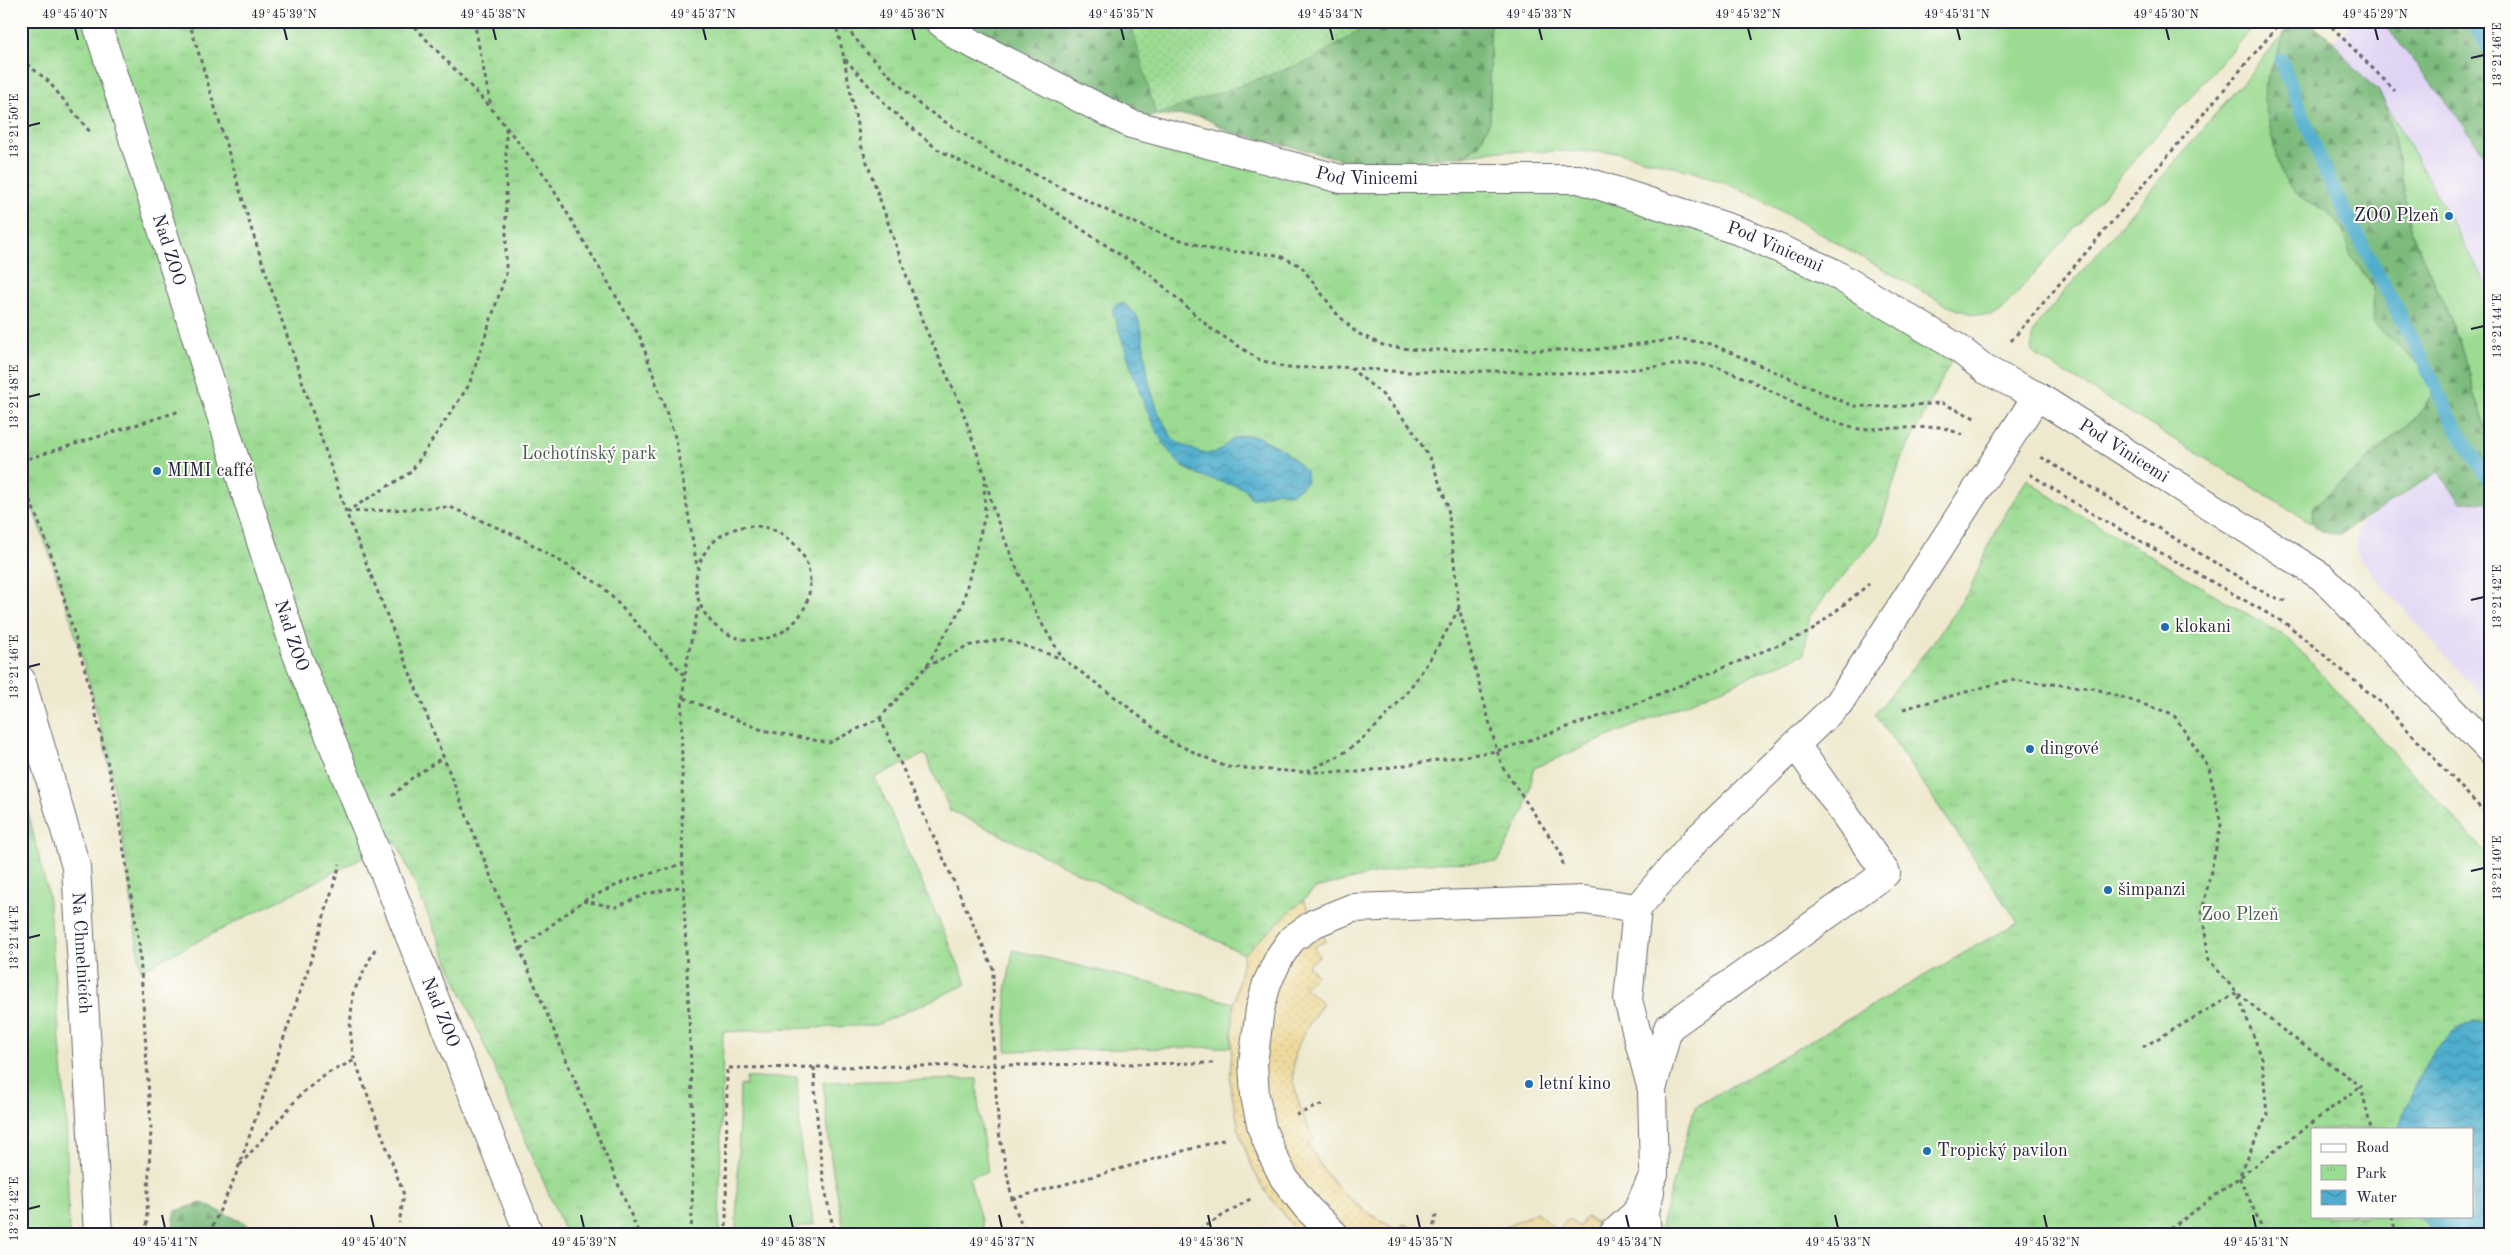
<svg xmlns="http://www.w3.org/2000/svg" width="2511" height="1255" font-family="'Old Standard TT',serif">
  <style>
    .built { fill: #e0d4f4 }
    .grass { fill: #9bdb92; stroke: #5e7e66 }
    .forest { fill: url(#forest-firs); stroke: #4f6e5c }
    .sand { fill: url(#sand-dots); stroke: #887e6c }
    .park { fill: url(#park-tufts); stroke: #5e7e66; fill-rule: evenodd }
    .garden { fill: url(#garden-dots); stroke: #5e7e66 }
    .water { fill: url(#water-waves); stroke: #386884 }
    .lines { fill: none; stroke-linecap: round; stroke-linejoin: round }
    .stream { stroke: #4faecd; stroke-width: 14 }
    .minor-casing { stroke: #69686e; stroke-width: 30 }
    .path { stroke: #69686e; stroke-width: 3; stroke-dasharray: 4 4; stroke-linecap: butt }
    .minor { stroke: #fff; stroke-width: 28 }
    .ticks { fill: none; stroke: #22223b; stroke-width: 2 }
    .poi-dot { fill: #1f6fb2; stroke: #fdfcf7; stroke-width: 2 }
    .labels { text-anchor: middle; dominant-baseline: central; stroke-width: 4; stroke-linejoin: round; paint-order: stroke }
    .street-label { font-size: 18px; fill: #22223b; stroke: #fdfcf7 }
    .poi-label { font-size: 18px; fill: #22223b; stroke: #fdfcf7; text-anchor: start }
    .park-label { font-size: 18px; fill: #465a55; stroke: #fdfcf7 }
    .neatline { fill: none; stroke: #22223b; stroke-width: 2 }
    .ticks-label { font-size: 12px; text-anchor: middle; fill: #22223b }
  </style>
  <defs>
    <pattern id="forest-firs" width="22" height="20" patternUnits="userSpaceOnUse" patternTransform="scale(1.25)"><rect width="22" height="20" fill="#7cbb7c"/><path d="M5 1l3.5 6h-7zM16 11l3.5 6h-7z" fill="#659867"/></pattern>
    <pattern id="sand-dots" width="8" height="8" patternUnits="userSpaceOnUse" patternTransform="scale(1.25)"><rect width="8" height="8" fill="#eeda9e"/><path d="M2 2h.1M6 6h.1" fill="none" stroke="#ccbb89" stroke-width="1.8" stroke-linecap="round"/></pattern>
    <pattern id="park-tufts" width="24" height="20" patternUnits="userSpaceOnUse" patternTransform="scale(1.25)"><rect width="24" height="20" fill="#9bdb92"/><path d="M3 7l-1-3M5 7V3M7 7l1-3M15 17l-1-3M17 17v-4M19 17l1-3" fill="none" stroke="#85bc7f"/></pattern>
    <pattern id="garden-dots" width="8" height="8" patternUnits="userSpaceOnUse" patternTransform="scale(1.25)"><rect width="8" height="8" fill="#9bdb92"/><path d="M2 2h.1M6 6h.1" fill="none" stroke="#85bc7f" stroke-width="1.8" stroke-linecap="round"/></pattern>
    <pattern id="water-waves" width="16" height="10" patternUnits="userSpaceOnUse" patternTransform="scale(1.25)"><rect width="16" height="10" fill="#4faecd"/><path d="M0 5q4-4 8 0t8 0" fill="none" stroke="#418da8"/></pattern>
  </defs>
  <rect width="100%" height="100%" fill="#fdfcf7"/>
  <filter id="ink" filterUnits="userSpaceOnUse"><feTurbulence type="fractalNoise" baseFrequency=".02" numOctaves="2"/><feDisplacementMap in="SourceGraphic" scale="10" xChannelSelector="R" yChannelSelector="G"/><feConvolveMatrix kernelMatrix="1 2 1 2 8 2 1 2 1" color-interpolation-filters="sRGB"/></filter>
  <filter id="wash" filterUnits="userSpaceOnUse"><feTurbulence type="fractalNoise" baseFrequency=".0096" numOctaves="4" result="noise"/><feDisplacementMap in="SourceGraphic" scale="20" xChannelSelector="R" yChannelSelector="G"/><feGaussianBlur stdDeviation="1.12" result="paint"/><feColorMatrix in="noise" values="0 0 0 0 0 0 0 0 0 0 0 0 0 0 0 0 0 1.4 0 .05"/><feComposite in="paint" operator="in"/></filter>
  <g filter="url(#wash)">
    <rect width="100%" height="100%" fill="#eee9ce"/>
    <path class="built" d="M 2355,21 L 2490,21 L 2490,707 L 2362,562 L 2357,552 L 2357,533 L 2364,521 L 2433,473 L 2298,74 Z"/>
    <g class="grass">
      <path d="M 1490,21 L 2211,21 L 2254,25 L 2000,312 C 1982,320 1966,312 1948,306 L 1745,191 L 1694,172 L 1616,152 L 1494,151 L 1464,156 L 1479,145 L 1490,121 Z"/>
      <path d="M 2286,31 L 2265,84 L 2264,99 L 2278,165 L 2288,185 L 2306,202 L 2326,210 L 2341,226 L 2351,256 L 2374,288 L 2372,307 L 2407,354 L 2427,374 L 2432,388 L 2430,397 L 2418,416 L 2372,454 L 2311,516 L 2312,523 L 2035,355 C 2028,342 2032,335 2039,322 Z"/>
      <path d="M 2378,90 L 2490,290 L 2490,431 L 2486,428 L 2473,393 L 2471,375 L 2451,320 L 2412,234 L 2396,148 Z"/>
      <path d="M 21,784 L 48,894 L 66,1115 L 69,1234 L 21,1234 Z"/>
      <path d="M 1013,950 L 1234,1003 L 1231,1047 L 1006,1051 L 1006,991 Z"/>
      <path d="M 797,1077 L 801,1151 L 814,1224 L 797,1228 L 798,1234 L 736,1234 L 740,1085 L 746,1085 L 746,1078 Z"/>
      <path d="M 977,1079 L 979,1113 L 988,1172 L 969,1177 L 985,1234 L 845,1234 L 832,1167 L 823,1082 Z"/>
    </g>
    <g class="forest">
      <path d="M 939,21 L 1490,21 L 1490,121 L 1479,145 L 1464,156 L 1369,166 L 1231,132 L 1201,116 L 1156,115 L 1131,124 Z"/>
      <path d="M 2382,21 L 2490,21 L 2490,163 L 2462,123 Z"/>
      <path d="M 2297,24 L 2312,25 L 2334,41 L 2354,69 L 2378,90 L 2387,110 L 2396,148 L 2412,234 L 2451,320 L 2471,375 L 2473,392 L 2486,428 L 2490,431 L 2490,503 L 2461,502 L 2438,472 L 2341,534 C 2320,535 2306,527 2315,505 L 2418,416 C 2424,408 2431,400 2432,389 C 2433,369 2388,339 2374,324 L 2372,307 L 2374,287 L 2351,256 L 2341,226 L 2326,210 L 2306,202 L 2288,185 L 2278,165 L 2264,99 L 2265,84 L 2286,31 Z"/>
      <path d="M 202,1203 L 247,1224 L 251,1234 L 173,1234 L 175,1211 Z"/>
    </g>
    <g class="sand">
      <path d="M 1303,899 L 1326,941 L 1314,947 L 1319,956 L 1308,965 L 1316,975 L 1304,987 L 1323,1004 C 1283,1058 1287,1080 1314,1140 L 1308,1143 C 1328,1185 1359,1210 1399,1231 L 1403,1224 L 1429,1234 L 1298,1234 L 1261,1185 L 1249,1160 L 1240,1135 L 1230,1084 L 1234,1003 L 1244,954 Z"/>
      <path d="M 1537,1212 L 1557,1231 L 1568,1219 L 1579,1227 L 1586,1217 L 1595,1222 L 1602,1234 L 1492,1234 Z"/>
    </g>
    <g class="park">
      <path d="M 21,21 L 939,21 L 1131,124 L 1341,179 L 1579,179 L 1742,232 L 1958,348 L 1900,462 L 1878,535 L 1810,615 L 1804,654 L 1534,768 L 1525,810 L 1498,862 L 1419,863 L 1316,888 L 1244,954 L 950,810 L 925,754 L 875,777 L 967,984 L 877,1025 L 723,1032 L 719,1234 L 566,1234 L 396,841 L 141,970 C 132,910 126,849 114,790 C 93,684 61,579 21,478 Z"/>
      <path d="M 2027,479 L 2059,502 L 2288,638 L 2490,857 L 2490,1234 L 1653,1234 L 1661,1226 L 1695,1107 L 2018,922 L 1875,714 L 1931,645 L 1969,591 L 1996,529 ZM 2312,1129 L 2472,1129 L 2472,1216 L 2312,1216 Z"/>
    </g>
    <path class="garden" d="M 1130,21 L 1374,21 L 1312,60 L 1156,115 Z"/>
    <g class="water">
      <path d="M 1122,302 L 1136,314 L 1141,327 L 1149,383 L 1159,414 L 1171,436 L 1178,443 L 1202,453 L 1213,453 L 1219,451 L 1234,438 L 1245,435 L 1259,437 L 1285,451 L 1306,471 L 1307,482 L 1291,494 L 1278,491 L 1253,499 L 1249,496 L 1246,489 C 1228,483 1208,480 1191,471 C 1151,452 1129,355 1113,313 L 1114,306 Z"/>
      <path d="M 2474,1021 L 2490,1025 L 2490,1234 L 2435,1234 L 2421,1216 L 2472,1216 L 2472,1129 L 2398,1129 C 2410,1096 2424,1058 2450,1034 C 2456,1028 2467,1025 2474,1021 Z"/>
    </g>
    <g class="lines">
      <g class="stream">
        <path d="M 2473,21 L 2490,51"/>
        <path d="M 2281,60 L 2329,181 L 2412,338 L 2455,427 L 2490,482"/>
      </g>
    </g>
  </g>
  <g filter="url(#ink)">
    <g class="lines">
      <g class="minor-casing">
        <g id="minor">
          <path id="s1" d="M 96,21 L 296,652 L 529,1234"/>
          <path id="s2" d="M 939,21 L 959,37 L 1131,124 L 1341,179 L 1579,179 L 1742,232 L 1832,272 L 1958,348 L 1986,370 L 2037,396 L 2322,577 L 2490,750"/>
          <path id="s3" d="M 21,680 L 76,867 L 98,1234"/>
          <path d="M 1652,1090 L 1668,1028 L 1886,873 L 1796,745"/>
          <path d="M 1334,1234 L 1308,1209 L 1284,1178 L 1272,1154 L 1262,1129 L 1255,1096 L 1253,1063 L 1260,1009 L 1267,983 L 1280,956 L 1292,939 L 1315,923 L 1352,908 L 1584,900 L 1637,908 L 1696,840 L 1839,703 L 2037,396"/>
          <path d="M 1613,1234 L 1636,1213 L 1654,1174 L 1652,1090 L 1628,1000 L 1637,908"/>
          <path d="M 1647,1234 L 1645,1211 L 1650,1192"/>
        </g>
      </g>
      <g class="path">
        <path d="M 189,21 L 253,234 L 346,512 L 514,935 L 639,1234"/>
        <path d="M 409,21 L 491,108 L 546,177 L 640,337 L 676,440 L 697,567"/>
        <path d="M 474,21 L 491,107"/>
        <path d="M 835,21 L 844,58 L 889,108 L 937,149 L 1053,210 L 1152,276 L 1210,328 L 1260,360 L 1288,368 L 1339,367 L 1405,372 L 1495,371 L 1588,374 L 1691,363 L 1717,367 L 1750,380 L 1820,417 L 1859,429 L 1941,427 L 1967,436"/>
        <path d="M 841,21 L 868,54 L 921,106 L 994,154 L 1118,216 L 1165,235 L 1214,250 L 1278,255 L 1301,266 L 1337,314 L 1357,333 L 1385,346 L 1419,350 L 1592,350 L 1680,339 L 1711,344 L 1853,406 L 1888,407 L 1942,403 L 1977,419"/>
        <path d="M 2326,21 L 2395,91"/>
        <path d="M 21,59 L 48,81 L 91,133"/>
        <path d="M 844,59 L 861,145 L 923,323 L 961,406 L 984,473 L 994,512 L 1011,555 L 1039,619 L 1063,659"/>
        <path d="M 2011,341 L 2282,21"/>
        <path d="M 1350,368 L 1381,393 L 1410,426 L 1432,462 L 1448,507 L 1459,608 L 1497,751 L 1503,768 L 1561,853 L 1563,865"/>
        <path d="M 2041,457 L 2270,596 L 2289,602"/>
        <path d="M 21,461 L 180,411"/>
        <path d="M 2030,474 L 2084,509 L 2288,625 L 2386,707 L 2490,818"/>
        <path d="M 21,478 L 49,548 L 87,677 L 114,790 L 139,943 L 141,970 L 151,1128 L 146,1234"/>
        <path d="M 346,512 L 411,472 L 469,385 L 506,274 L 506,127"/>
        <path d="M 347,512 L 450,507 L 521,538 L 602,586 L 685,676"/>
        <circle cx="753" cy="583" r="57"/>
        <path d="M 926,667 L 967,646 L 1004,639 L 1063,659 L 1123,703 L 1170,741 L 1226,767 L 1304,772 L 1359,772 L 1497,751 L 1630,706 L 1810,632 L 1869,584"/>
        <path d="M 684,698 L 762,730 L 829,743 L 880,718 L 926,667 L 962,606 L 985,515 L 984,478"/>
        <path d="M 1903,709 L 2010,680 L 2093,688 L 2173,714 L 2209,768 L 2221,825 L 2202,912 L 2209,960 L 2237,993 L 2288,1034 L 2361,1086 L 2371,1129"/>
        <path d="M 880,718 L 993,968 L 994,1065 L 999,1133 L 1012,1199 L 1025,1234"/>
        <path d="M 1307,771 C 1318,765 1331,761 1342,754 C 1395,718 1430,664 1459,608"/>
        <path d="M 392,796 L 412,778 L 443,757"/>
        <path d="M 583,901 L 616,907 L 646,894 L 683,886"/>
        <path d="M 375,949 L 353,993 L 350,1027 L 353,1055 L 404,1195 L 399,1223"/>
        <path d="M 520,949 L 583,901 L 626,881 L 682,864"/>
        <path d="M 2143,1047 L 2237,993 L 2262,1058 L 2267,1115 L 2239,1177 L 2265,1234"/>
        <path d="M 814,1067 C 817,1123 820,1179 835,1234"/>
        <path d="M 1296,1115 L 1323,1104"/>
        <path d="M 240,1165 L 302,1093 L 328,1073 L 355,1060"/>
        <path d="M 1012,1199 L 1226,1139"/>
        <path d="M 2392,1216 L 2396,1234"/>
        <path d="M 209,1234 L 235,1177 L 308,969 L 340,864"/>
        <path d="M 691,1234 C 698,1091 682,947 682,804 C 683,761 679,717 685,675 C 688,652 694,628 699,605"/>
        <path d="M 726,1234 L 727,1068 L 1217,1063"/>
        <path d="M 1192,1234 L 1252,1198"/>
        <path d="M 1432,1234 L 1436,1215"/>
        <path d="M 2164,1234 L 2361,1086"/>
      </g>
      <use href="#minor" class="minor"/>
    </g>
  </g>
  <path class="ticks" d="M 75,28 L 78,40M 284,28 L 287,40M 493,28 L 496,40M 703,28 L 706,40M 912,28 L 915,40M 1121,28 L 1124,40M 1330,28 L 1333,40M 1539,28 L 1542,40M 1748,28 L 1751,40M 1957,28 L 1960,40M 2166,28 L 2169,40M 2375,28 L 2378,40M 2471,58 L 2484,55M 28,126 L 40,123M 2471,329 L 2484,326M 28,397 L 40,394M 2471,600 L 2484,597M 28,667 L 40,664M 2471,871 L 2484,868M 28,938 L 40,935M 28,1209 L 40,1206M 162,1215 L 165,1228M 371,1215 L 374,1228M 581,1215 L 584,1228M 790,1215 L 793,1228M 999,1215 L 1002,1228M 1208,1215 L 1211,1228M 1417,1215 L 1420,1228M 1626,1215 L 1629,1228M 1835,1215 L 1838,1228M 2044,1215 L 2047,1228M 2253,1215 L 2256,1228"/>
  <g class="poi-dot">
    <circle cx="2449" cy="216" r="5"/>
    <circle cx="157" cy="471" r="5"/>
    <circle cx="2165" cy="627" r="5"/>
    <circle cx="2030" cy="749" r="5"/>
    <circle cx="2108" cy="890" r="5"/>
    <circle cx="1529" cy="1084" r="5"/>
    <circle cx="1927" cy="1151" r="5"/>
  </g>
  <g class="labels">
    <g class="street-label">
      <text stroke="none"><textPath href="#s2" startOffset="461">Pod Vinicemi</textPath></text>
      <text stroke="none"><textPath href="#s2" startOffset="881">Pod Vinicemi</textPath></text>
      <text stroke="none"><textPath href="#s1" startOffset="240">Nad ZOO</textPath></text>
      <text stroke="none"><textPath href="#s2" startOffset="1286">Pod Vinicemi</textPath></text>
      <text stroke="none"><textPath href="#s1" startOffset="645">Nad ZOO</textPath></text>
      <text stroke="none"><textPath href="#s3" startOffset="281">Na Chmelnicích</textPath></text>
      <text stroke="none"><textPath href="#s1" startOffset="1050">Nad ZOO</textPath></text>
    </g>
    <g class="poi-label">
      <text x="2439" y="216" text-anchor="end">ZOO Plzeň</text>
      <text x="167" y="471">MIMI caffé</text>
      <text x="2175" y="627">klokani</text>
      <text x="2040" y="749">dingové</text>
      <text x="2118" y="890">šimpanzi</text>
      <text x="1539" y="1084">letní kino</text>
      <text x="1937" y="1151">Tropický pavilon</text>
    </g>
    <g class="park-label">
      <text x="589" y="454">Lochotínský park</text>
      <text x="2240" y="915">Zoo Plzeň</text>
    </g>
  </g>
  <rect width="2511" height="1255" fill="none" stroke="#fdfcf7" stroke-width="55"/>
  <rect x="2311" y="1128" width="162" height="90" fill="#fdfcf7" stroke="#a5a5ac"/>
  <rect x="2321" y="1144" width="25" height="8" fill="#ffffff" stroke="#a5a5ac"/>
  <text x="2356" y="1152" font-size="15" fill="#22223b">Road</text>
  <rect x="2321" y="1165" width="25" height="15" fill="url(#park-tufts)" stroke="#a5a5ac"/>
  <text x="2356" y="1178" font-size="15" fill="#22223b">Park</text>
  <rect x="2321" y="1190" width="25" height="15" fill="url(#water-waves)" stroke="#a5a5ac"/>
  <text x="2356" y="1202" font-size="15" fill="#22223b">Water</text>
  <rect x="28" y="28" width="2456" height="1200" class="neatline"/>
  <g class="ticks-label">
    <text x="75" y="18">49°45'40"N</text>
    <text x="284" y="18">49°45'39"N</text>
    <text x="493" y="18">49°45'38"N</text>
    <text x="703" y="18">49°45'37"N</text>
    <text x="912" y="18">49°45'36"N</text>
    <text x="1121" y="18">49°45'35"N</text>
    <text x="1330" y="18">49°45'34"N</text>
    <text x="1539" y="18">49°45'33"N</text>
    <text x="1748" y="18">49°45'32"N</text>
    <text x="1957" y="18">49°45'31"N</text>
    <text x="2166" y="18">49°45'30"N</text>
    <text x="2375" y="18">49°45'29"N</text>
    <text transform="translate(2497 55) rotate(-90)" y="4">13°21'46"E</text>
    <text transform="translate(14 126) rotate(-90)" y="4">13°21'50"E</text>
    <text transform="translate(2497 326) rotate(-90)" y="4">13°21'44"E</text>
    <text transform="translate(14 397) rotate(-90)" y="4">13°21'48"E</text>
    <text transform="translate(2497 597) rotate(-90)" y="4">13°21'42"E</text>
    <text transform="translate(14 667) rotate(-90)" y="4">13°21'46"E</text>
    <text transform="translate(2497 868) rotate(-90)" y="4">13°21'40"E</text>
    <text transform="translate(14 938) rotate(-90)" y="4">13°21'44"E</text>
    <text transform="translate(14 1209) rotate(-90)" y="4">13°21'42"E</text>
    <text x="165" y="1246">49°45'41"N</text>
    <text x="374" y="1246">49°45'40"N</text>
    <text x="584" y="1246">49°45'39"N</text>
    <text x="793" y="1246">49°45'38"N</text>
    <text x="1002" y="1246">49°45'37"N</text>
    <text x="1211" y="1246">49°45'36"N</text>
    <text x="1420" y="1246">49°45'35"N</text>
    <text x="1629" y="1246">49°45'34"N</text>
    <text x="1838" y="1246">49°45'33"N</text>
    <text x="2047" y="1246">49°45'32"N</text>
    <text x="2256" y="1246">49°45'31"N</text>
  </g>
</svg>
